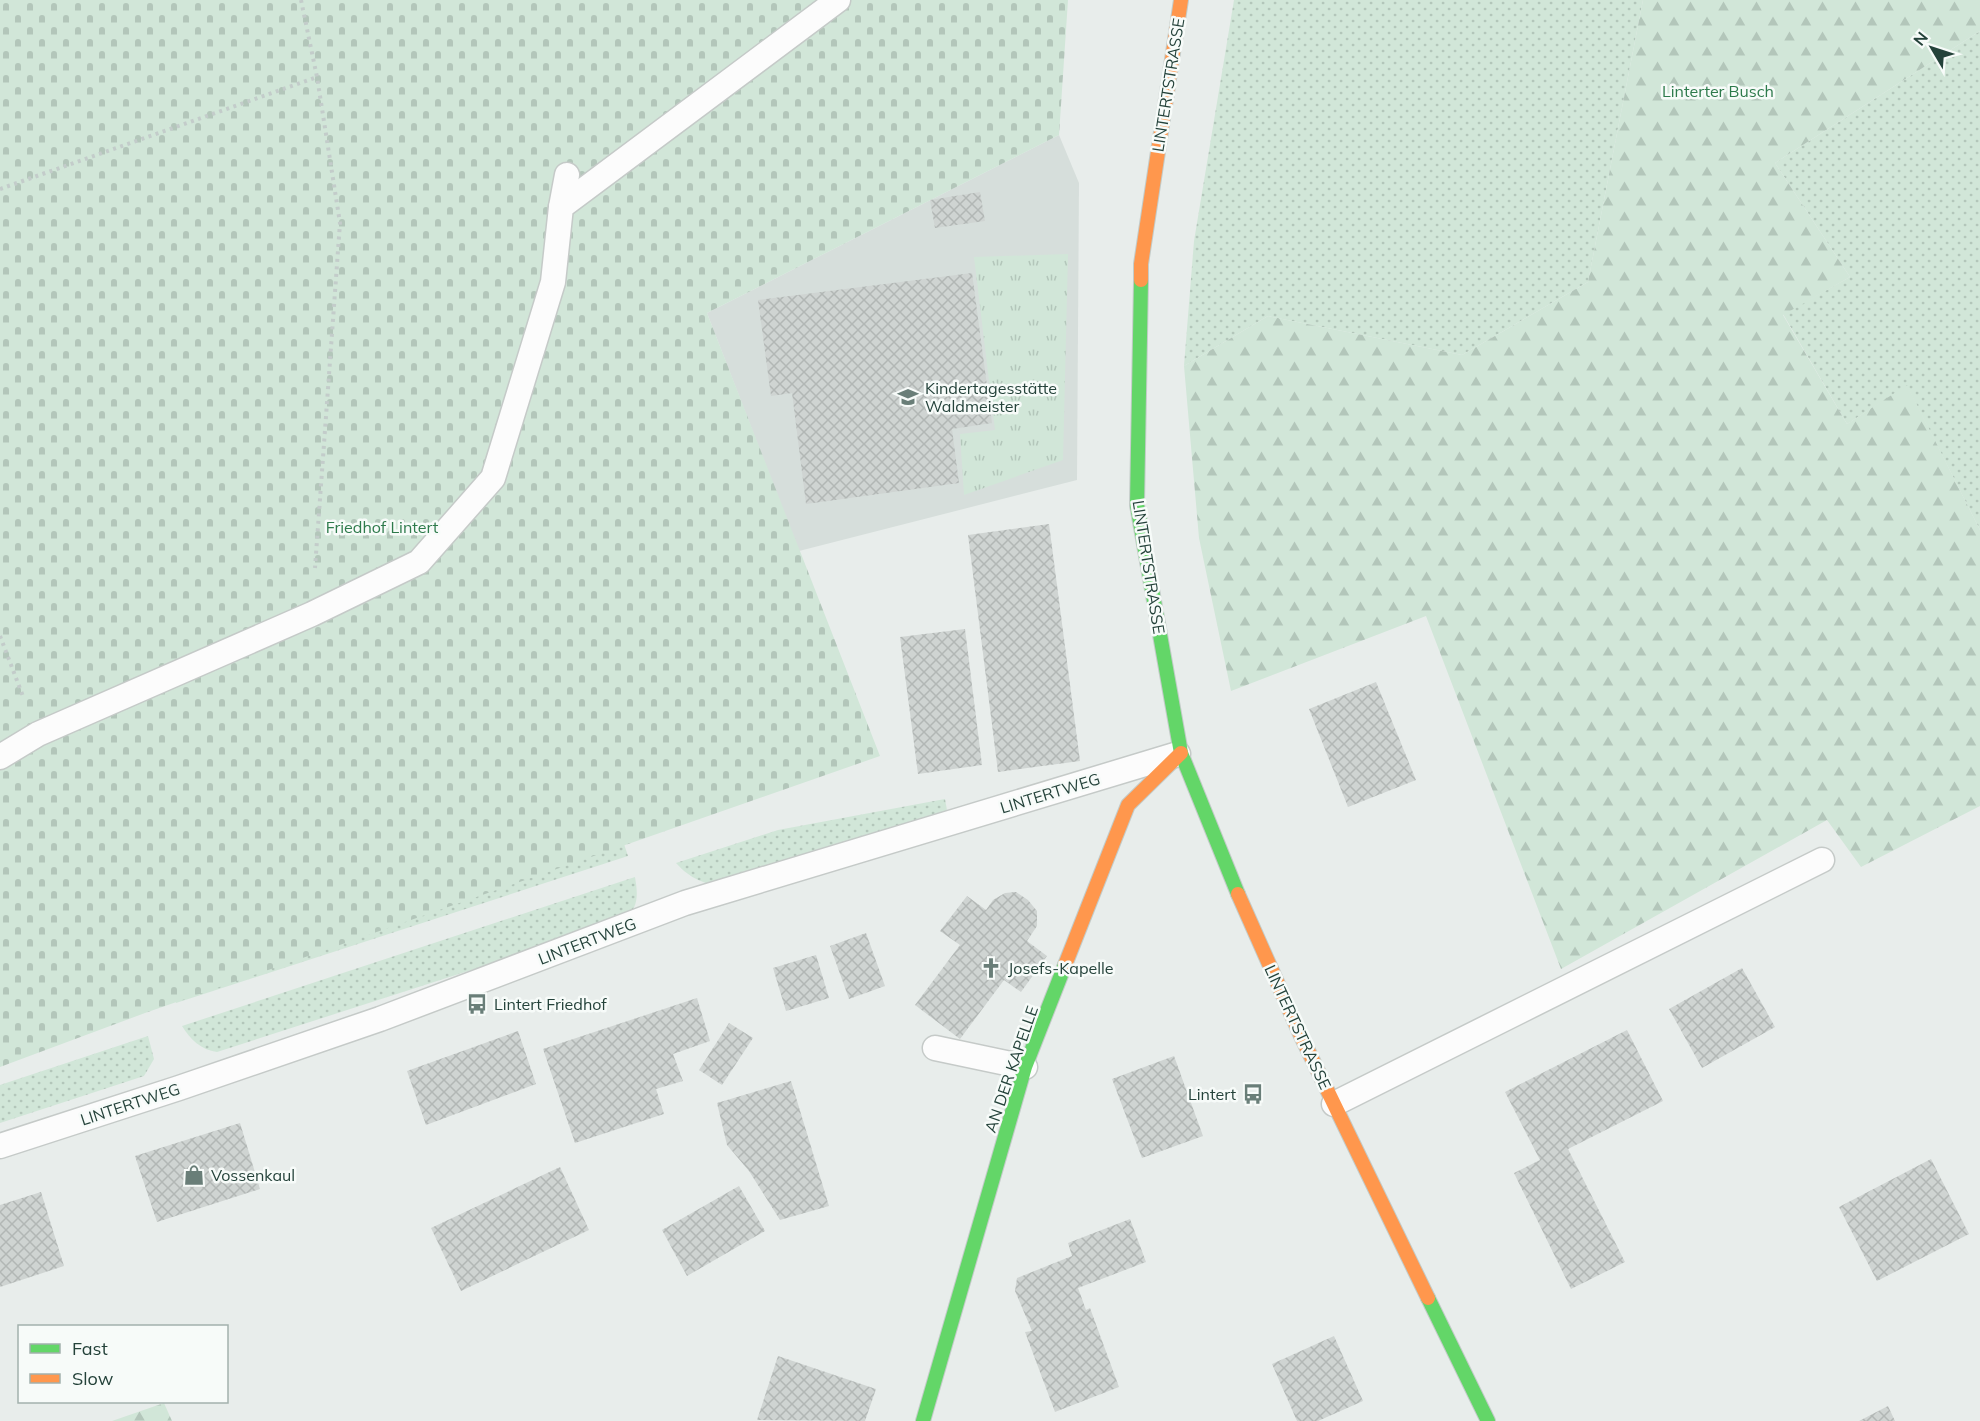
<svg xmlns="http://www.w3.org/2000/svg" width="1980" height="1421" font-family="Mulish,sans-serif">
  <style>
    .built { fill: #d6dedb }
    .grass { fill: url(#grass-dots) }
    .forest { fill: url(#forest-firs) }
    .cemetery { fill: url(#cemetery-stones) }
    .park { fill: url(#park-tufts) }
    .building { fill: url(#building-cross-hatch) }
    .lines { fill: none; stroke-linecap: round; stroke-linejoin: round }
    .lane-casing { stroke: #c5cac8; stroke-width: 27 }
    .fast-casing { stroke: #c3cbc8; stroke-width: 16 }
    .slow-casing { stroke: #c3cbc8; stroke-width: 16 }
    .path { stroke: #c3ccca; stroke-width: 4; stroke-dasharray: 3 4.5; stroke-linecap: butt }
    .lane { stroke: #fcfcfc; stroke-width: 24 }
    .fast { stroke: #63d668; stroke-width: 14 }
    .slow { stroke: #ff974d; stroke-width: 14 }
    .labels { text-anchor: middle; dominant-baseline: central; stroke-width: 5; stroke-linejoin: round; paint-order: stroke }
    .street-label { font-size: 16px; fill: #24423a; stroke: #f7fbf9 }
    .park-label { font-size: 16px; fill: #2d7a4b; stroke: #f7fbf9 }
    .poi-label { font-size: 16px; fill: #24423a; stroke: #f7fbf9; text-anchor: start }
  </style>
  <defs>
    <pattern id="grass-dots" width="8" height="8" patternUnits="userSpaceOnUse" patternTransform="scale(1.5)"><rect width="8" height="8" fill="#d1e6d8"/><path d="M2 2h.1M6 6h.1" fill="none" stroke="#b3c6ba" stroke-width="1.8" stroke-linecap="round"/></pattern>
    <pattern id="forest-firs" width="22" height="20" patternUnits="userSpaceOnUse" patternTransform="scale(1.5)"><rect width="22" height="20" fill="#d1e6d8"/><path d="M5 1l3.5 6h-7zM16 11l3.5 6h-7z" fill="#b3c6ba"/></pattern>
    <pattern id="cemetery-stones" width="16" height="16" patternUnits="userSpaceOnUse" patternTransform="scale(1.5)"><rect width="16" height="16" fill="#d1e6d8"/><path d="M2 7V4a2 2 0 0 1 4 0v3zM10 15v-3a2 2 0 0 1 4 0v3z" fill="#b3c6ba"/></pattern>
    <pattern id="park-tufts" width="24" height="20" patternUnits="userSpaceOnUse" patternTransform="scale(1.5)"><rect width="24" height="20" fill="#d1e6d8"/><path d="M3 7l-1-3M5 7V3M7 7l1-3M15 17l-1-3M17 17v-4M19 17l1-3" fill="none" stroke="#b3c6ba"/></pattern>
    <pattern id="building-cross-hatch" width="8" height="8" patternUnits="userSpaceOnUse" patternTransform="scale(1.5)"><rect width="8" height="8" fill="#cfd4d2"/><path d="M0 0l8 8M0 8l8-8" fill="none" stroke="#b2b7b5"/></pattern>
  </defs>
  <rect width="100%" height="100%" fill="#e8edeb"/>
  <path class="built" d="M 1059,135 L 1079,183 L 1077,480 L 799,551 L 707,313 Z"/>
  <g class="grass">
    <path d="M 1234,0 L 1643,0 L 1588,282 L 1462,355 L 1268,316 L 1184,366 L 1194,241 Z"/>
    <path d="M 1980,31 L 1980,530 L 1907,386 L 1847,424 L 1783,314 L 1850,277 L 1775,163 Z"/>
    <path d="M 945,799 L 948,816 L 725,888 C 705,884 690,879 676,863 L 778,830 Z"/>
    <path d="M 623,841 L 628,856 L 176,1003 L 173,992 Z"/>
    <path d="M 635,877 C 638,895 639,908 623,921 L 217,1052 C 201,1050 190,1039 182,1026 Z"/>
    <path d="M 148,1036 L 154,1059 L 144,1076 L 0,1123 L 0,1085 Z"/>
  </g>
  <g class="forest">
    <path d="M 1643,0 L 1980,0 L 1980,31 L 1775,163 L 1850,277 L 1783,315 L 1847,424 L 1907,385 L 1980,530 L 1980,806 L 1861,867 L 1827,820 L 1561,969 L 1426,616 L 1231,691 L 1199,538 L 1184,366 L 1268,316 L 1462,355 L 1588,282 Z"/>
    <path d="M 164,1403 L 172,1421 L 112,1421 Z"/>
  </g>
  <path class="cemetery" d="M 0,0 L 1068,0 L 1059,135 L 707,313 L 880,756 L 145,1013 L 0,1067 Z"/>
  <path class="park" d="M 1068,254 L 1063,460 L 964,495 L 960,434 L 995,430 L 974,257 Z"/>
  <g class="building">
    <path d="M 980,192 L 985,221 L 935,228 L 930,200 Z"/>
    <path d="M 972,273 L 992,423 L 952,429 L 959,483 L 806,504 L 792,393 L 771,396 L 758,300 Z"/>
    <path d="M 1049,524 L 1080,761 L 998,772 L 968,535 Z"/>
    <path d="M 965,629 L 982,765 L 918,774 L 900,637 Z"/>
    <path d="M 1376,682 L 1416,780 L 1348,807 L 1309,709 Z"/>
    <path d="M 1016,892 L 1028,900 L 1037,911 L 1037,926 L 1027,941 L 1047,956 L 1021,992 L 1004,980 L 960,1039 L 915,1005 L 960,945 L 940,931 L 967,896 L 986,910 L 993,900 L 1005,893 Z"/>
    <path d="M 866,933 L 885,986 L 849,999 L 830,946 Z"/>
    <path d="M 816,955 L 829,998 L 786,1011 L 773,968 Z"/>
    <path d="M 1742,968 L 1775,1027 L 1702,1068 L 1669,1009 Z"/>
    <path d="M 697,998 L 710,1041 L 673,1054 L 683,1081 L 656,1089 L 664,1114 L 575,1143 L 543,1049 Z"/>
    <path d="M 729,1023 L 753,1038 L 722,1085 L 699,1070 Z"/>
    <path d="M 1627,1030 L 1663,1101 L 1568,1149 L 1625,1262 L 1571,1289 L 1514,1173 L 1540,1160 L 1505,1092 Z"/>
    <path d="M 518,1031 L 536,1084 L 426,1125 L 407,1071 Z"/>
    <path d="M 1174,1056 L 1203,1136 L 1142,1158 L 1112,1079 Z"/>
    <path d="M 791,1081 L 829,1206 L 780,1220 L 749,1171 L 727,1145 L 717,1103 Z"/>
    <path d="M 240,1123 L 260,1189 L 157,1222 L 135,1156 Z"/>
    <path d="M 1931,1159 L 1969,1234 L 1877,1281 L 1839,1207 Z"/>
    <path d="M 560,1167 L 589,1230 L 461,1291 L 431,1228 Z"/>
    <path d="M 739,1186 L 765,1231 L 687,1276 L 662,1230 Z"/>
    <path d="M 41,1192 L 64,1266 L 0,1287 L 0,1205 Z"/>
    <path d="M 1130,1219 L 1146,1262 L 1078,1288 L 1086,1310 L 1090,1308 L 1119,1387 L 1055,1412 L 1025,1332 L 1032,1331 L 1015,1291 L 1017,1278 L 1072,1256 L 1068,1243 Z"/>
    <path d="M 1334,1336 L 1363,1401 L 1318,1421 L 1297,1421 L 1272,1364 Z"/>
    <path d="M 778,1356 L 876,1389 L 865,1421 L 757,1420 Z"/>
    <path d="M 1888,1406 L 1895,1421 L 1859,1421 Z"/>
  </g>
  <g class="lines">
    <g class="lane-casing">
      <g id="lane">
        <path d="M 561,207 L 567,175"/>
        <path d="M 0,757 L 38,734 L 312,614 L 419,562 L 493,478 L 553,282 L 561,207 L 838,0"/>
        <path d="M 935,1048 L 1025,1067"/>
        <path d="M 1334,1104 L 1822,860"/>
        <path d="M 0,1146 L 179,1088 L 380,1019 L 685,903 L 1178,754"/>
      </g>
    </g>
    <g class="fast-casing">
      <g id="fast">
        <path d="M 1141,280 L 1137,505 L 1181,753 L 1238,894"/>
        <path d="M 1428,1298 L 1488,1421"/>
        <path d="M 923,1421 L 1025,1067 L 1065,965"/>
      </g>
    </g>
    <g class="slow-casing">
      <g id="slow">
        <path d="M 1141,280 L 1141,264 L 1181,0"/>
        <path d="M 1238,894 L 1301,1036 L 1428,1298"/>
        <path d="M 1065,965 L 1128,805 L 1181,753"/>
      </g>
    </g>
    <g class="path">
      <path d="M 301,0 L 317,77 L 340,223 L 315,568"/>
      <path d="M 0,189 L 317,77"/>
      <path d="M 0,636 L 24,699"/>
    </g>
    <use href="#lane" class="lane"/>
    <use href="#fast" class="fast"/>
    <use href="#slow" class="slow"/>
  </g>
  <defs>
    <g id="school-bare" transform="scale(1.62)"><path d="M0-5L7-2L0 1L-7-2ZM-4 1L0 2.5L4 1V4Q0 6-4 4Z" fill="#697e78" stroke="#f7fbf9" stroke-width="2.5" paint-order="stroke"/></g>
    <g id="church-bare" transform="scale(1.62)"><path d="M-1.2-6h2.4v3.5h3.3v2.4h-3.3V6h-2.4V-.1h-3.3v-2.4h3.3Z" fill="#697e78" stroke="#f7fbf9" stroke-width="2.5" paint-order="stroke"/></g>
    <g id="bus-bare" transform="scale(1.62)"><path d="M-5-6H5V4H4V6H2V4H-2V6H-4V4H-5ZM-3.5-4V0h7V-4ZM-3.5 1.2v1.5H-2V1.2ZM2 1.2v1.5H3.5V1.2Z" fill="#697e78" stroke="#f7fbf9" stroke-width="2.5" paint-order="stroke"/></g>
    <g id="shop-bare" transform="scale(1.62)"><path d="M-5-2.5h2.3a2.7 3.5 0 0 1 5.4 0H5L5.5 6h-11ZM-1.5-2.5h3a1.5 2.3 0 0 0-3 0Z" fill="#697e78" stroke="#f7fbf9" stroke-width="2.5" paint-order="stroke"/></g>
  </defs>
  <g fill-rule="evenodd">
    <use href="#school-bare" x="908" y="397"/>
    <use href="#church-bare" x="991" y="968"/>
    <use href="#bus-bare" x="477" y="1004"/>
    <use href="#bus-bare" x="1253" y="1094"/>
    <use href="#shop-bare" x="194" y="1175"/>
  </g>
  <g class="labels">
    <g class="street-label">
      <text transform="translate(1168 85) rotate(-81)">LINTERTSTRASSE</text>
      <text transform="translate(1149 567) rotate(81)">LINTERTSTRASSE</text>
      <text transform="translate(1050 793) rotate(-17)">LINTERTWEG</text>
      <text transform="translate(587 941) rotate(-21)">LINTERTWEG</text>
      <text transform="translate(1298 1027) rotate(65)">LINTERTSTRASSE</text>
      <text transform="translate(1011 1069) rotate(-71)">AN DER KAPELLE</text>
      <text transform="translate(130 1104) rotate(-18)">LINTERTWEG</text>
    </g>
    <g class="park-label">
      <text x="1718" y="91">Linterter Busch</text>
      <text x="382" y="527">Friedhof Lintert</text>
    </g>
    <g class="poi-label">
      <text x="925" y="388">Kindertagesstätte<tspan x="925" dy="18">Waldmeister</tspan></text>
      <text x="1008" y="968">Josefs-Kapelle</text>
      <text x="494" y="1004">Lintert Friedhof</text>
      <text x="1236" y="1094" text-anchor="end">Lintert</text>
      <text x="211" y="1175">Vossenkaul</text>
    </g>
  </g>
  <rect x="18" y="1325" width="210" height="78" fill="#f7fbf9" stroke="#a3b1ad" stroke-width="1.5"/>
  <rect x="30" y="1344" width="30" height="9" fill="#63d668" stroke="#a3b1ad" stroke-width="1.5"/>
  <text x="72" y="1355" font-size="18" fill="#24423a">Fast</text>
  <rect x="30" y="1374" width="30" height="9" fill="#ff974d" stroke="#a3b1ad" stroke-width="1.5"/>
  <text x="72" y="1385" font-size="18" fill="#24423a">Slow</text>
  <g transform="translate(1932 48) rotate(309)" stroke="#f7fbf9" stroke-width="4.5" paint-order="stroke">
  <path d="M0-4.5L10 22L0 15L-10 22Z" fill="#24423a"/>
  <text y="-9" font-size="16" font-weight="bold" text-anchor="middle" fill="#24423a">N</text>
  </g>
</svg>
